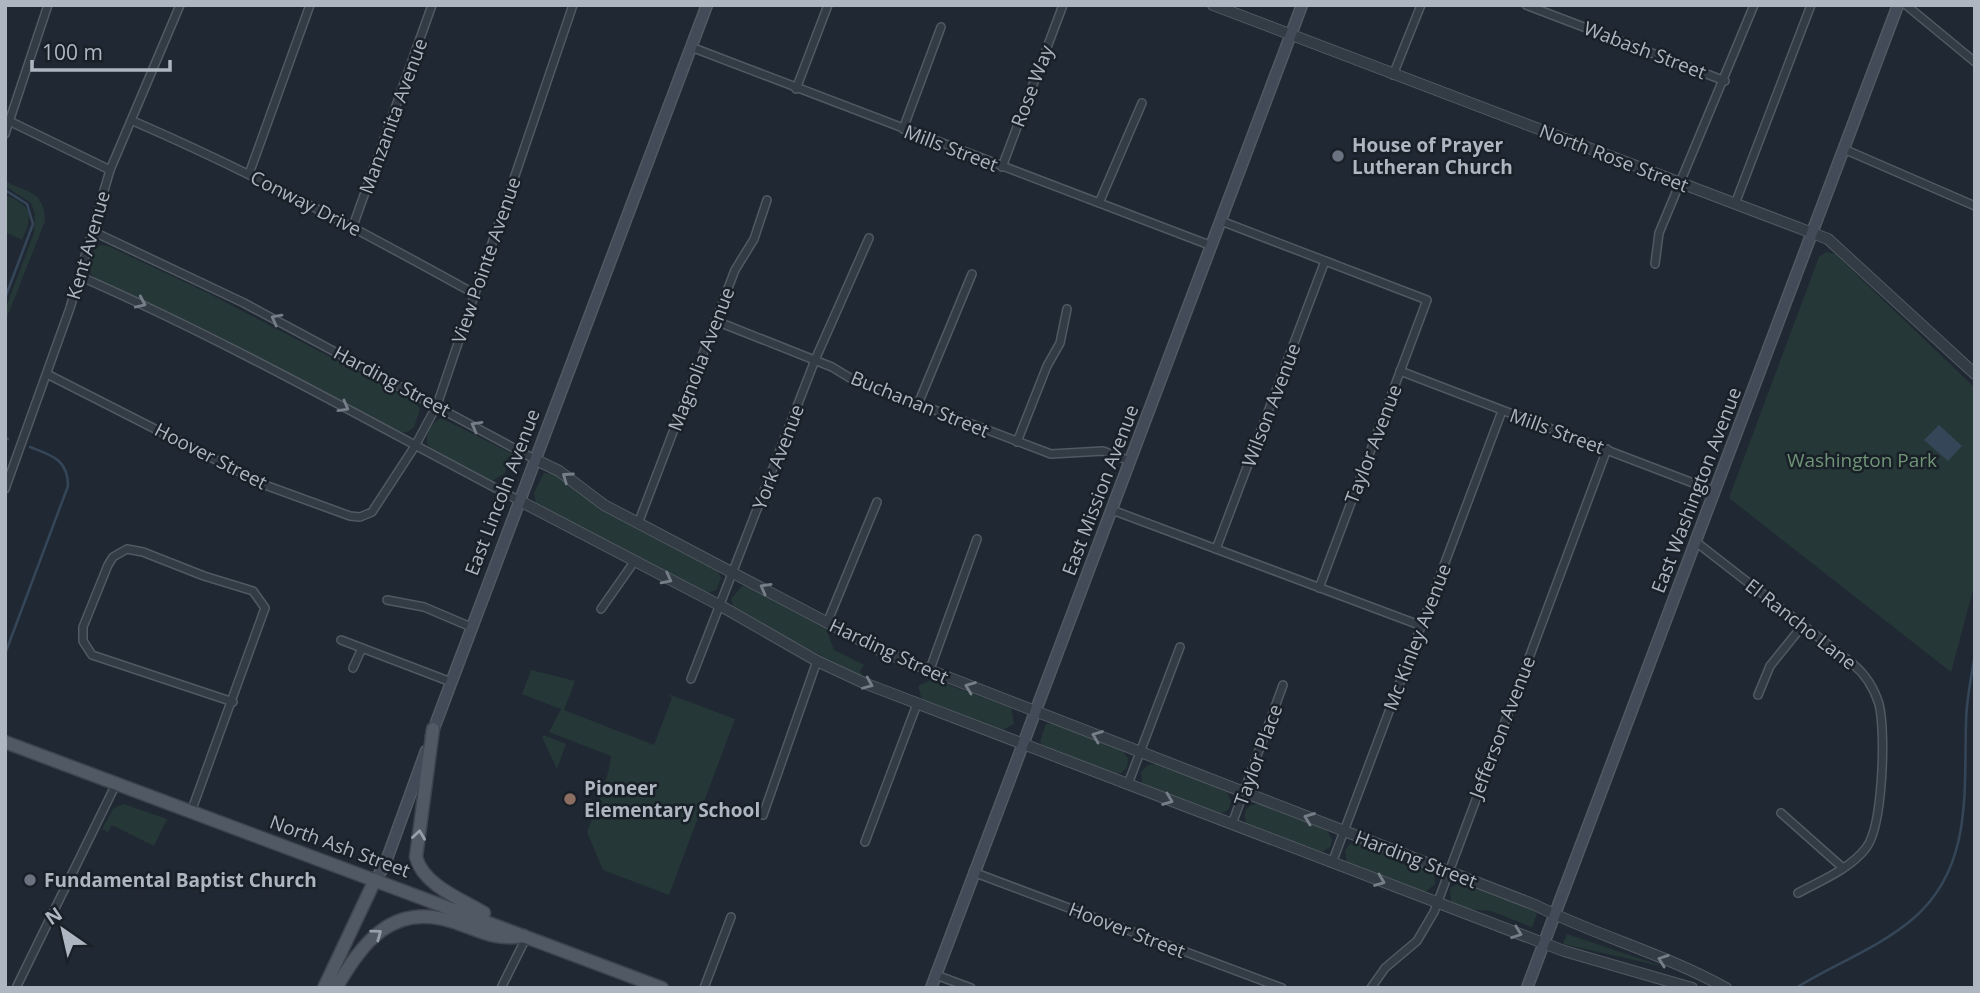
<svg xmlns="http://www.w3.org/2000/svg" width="1980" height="993" font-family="'Open Sans',sans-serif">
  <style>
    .green { fill: #253736 }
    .water { fill: #354659 }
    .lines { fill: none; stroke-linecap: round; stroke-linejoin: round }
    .stream { stroke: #354659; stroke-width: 2.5 }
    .minor-casing { stroke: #515962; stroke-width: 10 }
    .tertiary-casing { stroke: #515962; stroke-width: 12 }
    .secondary-casing { stroke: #515962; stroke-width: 13 }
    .primary-casing { stroke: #3d444e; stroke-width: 15 }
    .minor { stroke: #333b44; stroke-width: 7 }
    .tertiary { stroke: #333b44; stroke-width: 10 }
    .secondary { stroke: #424b57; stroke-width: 10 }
    .primary { stroke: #515a64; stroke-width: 12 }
    .oneway { stroke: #767f89 }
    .oneway2 { stroke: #969faa }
    .worship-dot { fill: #6b7280; stroke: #192028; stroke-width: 2.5 }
    .education-dot { fill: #8d6e63; stroke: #192028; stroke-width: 2.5 }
    .labels { text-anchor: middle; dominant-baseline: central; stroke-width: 5; stroke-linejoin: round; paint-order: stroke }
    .street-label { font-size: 19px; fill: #adb6c1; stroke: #192028 }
    .poi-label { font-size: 19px; font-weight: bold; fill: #adb6c1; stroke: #192028; text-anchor: start }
    .park-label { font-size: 19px; fill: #6f9576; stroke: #192028 }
  </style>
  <rect width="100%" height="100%" fill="#202933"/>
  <g class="green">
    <path d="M 5,181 C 29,193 45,192 45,221 L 5,322 L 5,310 L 34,233 L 35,214 L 31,203 L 5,186 Z"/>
    <path d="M 5,195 C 33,206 33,215 22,240 L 5,232 Z"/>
    <path d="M 100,245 L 108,246 L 210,294 L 414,401 L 420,409 L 414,427 L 408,432 L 398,432 L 197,327 L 95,278 L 88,271 C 87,261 90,250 100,245 Z"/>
    <path d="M 1826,252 L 1835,254 L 1975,388 L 1975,583 L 1951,672 L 1729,498 L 1819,257 Z"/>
    <path d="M 441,418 L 515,455 L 507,458 L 505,473 L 492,481 L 431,449 L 427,443 C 426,433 432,422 441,418 Z"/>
    <path d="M 544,473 L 553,474 L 602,509 L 717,570 L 721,578 L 716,590 L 705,594 L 536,504 L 534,493 Z"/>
    <path d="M 742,586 L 751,587 L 826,628 L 834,650 L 864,665 L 860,671 L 865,679 L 735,610 L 731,599 Z"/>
    <path d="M 531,670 L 575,681 L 564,710 L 654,745 L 672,698 L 668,694 L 735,719 L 669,895 L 603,870 L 587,832 C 597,807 608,781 611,756 L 549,732 L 561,709 L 522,694 Z"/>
    <path d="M 933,679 L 1011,708 L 1014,724 L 1003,730 L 922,700 L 918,686 Z"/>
    <path d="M 1046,724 L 1055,724 L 1121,749 L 1128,758 L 1127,768 L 1121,773 L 1112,773 L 1045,747 L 1040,742 Z"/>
    <path d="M 543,735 L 566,744 L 557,769 L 542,737 Z"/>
    <path d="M 1158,764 L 1227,792 L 1231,801 C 1230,811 1224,814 1215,813 L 1148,787 L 1142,782 L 1141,772 L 1148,765 Z"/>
    <path d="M 123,804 L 167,819 L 154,846 L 112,825 L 108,832 L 102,829 L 113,809 Z"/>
    <path d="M 1262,804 L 1327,830 L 1332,840 L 1330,847 L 1320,853 L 1248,825 C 1240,813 1248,802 1262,804 Z"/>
    <path d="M 1358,842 L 1428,868 L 1434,875 L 1435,884 L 1424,893 L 1347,863 L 1345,850 L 1350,844 Z"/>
    <path d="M 1462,882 L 1531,908 L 1537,914 L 1532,927 L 1491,911 L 1466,909 L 1451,902 L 1450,888 Z"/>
    <path d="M 1567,934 L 1665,967 L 1563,944 Z"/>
  </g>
  <path class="water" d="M 1939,425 L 1962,446 L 1948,461 L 1924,440 Z"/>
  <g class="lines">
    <g class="stream">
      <path d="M 5,190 L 27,204 L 33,224 L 5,298"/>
      <path d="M 5,438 L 8,439"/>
      <path d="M 5,654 L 68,486 C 68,459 51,455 30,447"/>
      <path d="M 1796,988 C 1834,964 1881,947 1915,917 C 1972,866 1964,793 1966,724 C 1966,701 1971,678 1975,655"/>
    </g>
    <g class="minor-casing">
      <g id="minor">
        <path d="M 1526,5 L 1725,81"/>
        <path d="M 1906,5 L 1975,62"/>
        <path d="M 691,47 L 1212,246"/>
        <path d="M 1393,75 L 1421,5"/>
        <path d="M 796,89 L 828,5"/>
        <path d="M 5,119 L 110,170"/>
        <path d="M 133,121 C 251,172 363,232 475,294"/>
        <path d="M 903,129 L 941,27"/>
        <path d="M 5,134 L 48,5"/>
        <path d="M 1846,150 L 1975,206"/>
        <path d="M 1002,167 L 1063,5"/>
        <path d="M 249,174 L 310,5"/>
        <path d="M 1099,203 L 1142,103"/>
        <path d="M 1735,204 L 1811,5"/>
        <path d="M 1221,221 L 1427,300 L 1319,588"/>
        <path d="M 353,226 L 432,5"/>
        <path d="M 92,231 L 244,303 L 536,460"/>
        <path d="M 1655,264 L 1659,233 L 1754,5"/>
        <path d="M 79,276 C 230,342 373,424 520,501"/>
        <path d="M 716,321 L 832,367 L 850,378 L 1051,454 L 1103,451 L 1130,461"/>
        <path d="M 1400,371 L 1714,491"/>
        <path d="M 47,374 L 265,485 L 350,516 L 360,517 L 372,512 L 415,446 L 437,405 L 573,5"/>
        <path d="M 918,404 L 972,274"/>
        <path d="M 1017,442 L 1047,366 L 1060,343 L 1067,309"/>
        <path d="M 5,489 L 70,308 L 110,170 L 180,5"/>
        <path d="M 1112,510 L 1422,626"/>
        <path d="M 639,521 L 735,270 L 754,239 L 767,200"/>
        <path d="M 1696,542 L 1853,664 C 1866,675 1874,688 1879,704 C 1886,732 1883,826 1866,848 C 1850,869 1820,881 1798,893"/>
        <path d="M 1216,549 L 1325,261"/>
        <path d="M 387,600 L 424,607 L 471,627"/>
        <path d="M 601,609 L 634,562"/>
        <path d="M 827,623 L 877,502"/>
        <path d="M 341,640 L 451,682"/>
        <path d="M 353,668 L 362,648"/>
        <path d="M 929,672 L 977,539"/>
        <path d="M 691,679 L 815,360 L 869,238"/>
        <path d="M 1758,695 L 1770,666 L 1803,625"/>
        <path d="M 1128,784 L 1180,647"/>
        <path d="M 191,812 L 265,608 L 253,591 L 204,576 L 143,552 L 127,549 L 113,557 L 108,565 L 83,627 L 83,641 L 92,655 L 233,702"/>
        <path d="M 1781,813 L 1843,868"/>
        <path d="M 763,815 L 817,661"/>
        <path d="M 1232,824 L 1283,685"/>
        <path d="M 865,842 L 917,704"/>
        <path d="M 1332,863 L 1502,411"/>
        <path d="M 973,872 L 1282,988"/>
        <path d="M 936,975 L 971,988"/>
        <path d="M 16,988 L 116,784"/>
        <path d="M 501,988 L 527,936"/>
        <path d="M 704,988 L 731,917"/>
        <path d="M 1371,988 L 1385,968 L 1417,941 L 1434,912 L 1607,449"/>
      </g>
    </g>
    <g class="tertiary-casing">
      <g id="tertiary">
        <path d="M 1213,5 L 1828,239 L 1975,374"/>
        <path d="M 536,460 L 559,471 L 604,505 L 883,652 L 1535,905 C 1597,936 1665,954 1726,988"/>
        <path d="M 520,501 L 721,606 L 817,661 L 864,683 L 1564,951 L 1692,988"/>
      </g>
    </g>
    <g class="secondary-casing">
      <g id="secondary">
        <path d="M 431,736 L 707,5"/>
        <path d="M 375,880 L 384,867 L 426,751"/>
        <path d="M 931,988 L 1302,5"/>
        <path d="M 1527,988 L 1898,5"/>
      </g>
    </g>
    <g class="primary-casing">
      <g id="primary">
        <path d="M 433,729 L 416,857 C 423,885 461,899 484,913"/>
        <path d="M 5,742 L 662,988"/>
        <path d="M 324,988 L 375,880"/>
        <path d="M 336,988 C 363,942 392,903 451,921 C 480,930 493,941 524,936"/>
      </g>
    </g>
    <use href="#minor" class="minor"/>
    <use href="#tertiary" class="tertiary"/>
    <use href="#secondary" class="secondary"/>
    <use href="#primary" class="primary"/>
  </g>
  <defs><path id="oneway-chevron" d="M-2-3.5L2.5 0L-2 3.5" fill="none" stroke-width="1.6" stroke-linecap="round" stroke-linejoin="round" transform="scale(1.75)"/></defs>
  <g class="oneway">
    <use href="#oneway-chevron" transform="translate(141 303) rotate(24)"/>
    <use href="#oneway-chevron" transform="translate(276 319) rotate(-152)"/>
    <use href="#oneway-chevron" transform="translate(344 407) rotate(29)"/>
    <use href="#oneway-chevron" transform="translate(476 426) rotate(-151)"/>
    <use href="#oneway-chevron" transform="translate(567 477) rotate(-145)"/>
    <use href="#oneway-chevron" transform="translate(667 579) rotate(27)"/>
    <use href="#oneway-chevron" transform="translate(765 588) rotate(-151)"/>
    <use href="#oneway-chevron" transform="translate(868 684) rotate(23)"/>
    <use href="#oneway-chevron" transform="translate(970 687) rotate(-159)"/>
    <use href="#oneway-chevron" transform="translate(1097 736) rotate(-159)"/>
    <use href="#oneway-chevron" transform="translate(1168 800) rotate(21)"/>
    <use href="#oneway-chevron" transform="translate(1309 818) rotate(-159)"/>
    <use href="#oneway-chevron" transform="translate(1380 881) rotate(21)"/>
    <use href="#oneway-chevron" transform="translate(1517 933) rotate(20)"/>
    <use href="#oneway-chevron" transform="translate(1663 960) rotate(-160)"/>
  </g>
  <g class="oneway2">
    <use href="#oneway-chevron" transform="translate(419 835) rotate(-82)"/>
    <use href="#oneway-chevron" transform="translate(377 934) rotate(-36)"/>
  </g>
  <g class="worship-dot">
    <circle cx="1338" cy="156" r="7"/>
    <circle cx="30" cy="880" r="7"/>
  </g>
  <circle class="education-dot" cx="570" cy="799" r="7"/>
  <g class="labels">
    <g class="street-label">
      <text transform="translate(1645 50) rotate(21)">Wabash Street</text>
      <text transform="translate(1032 86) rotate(-69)">Rose Way</text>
      <text transform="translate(393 116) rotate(-70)">Manzanita Avenue</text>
      <text transform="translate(951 148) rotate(21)">Mills Street</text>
      <text transform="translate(1614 158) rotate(21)">North Rose Street</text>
      <text transform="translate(306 203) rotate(27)">Conway Drive</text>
      <text transform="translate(88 245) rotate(-74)">Kent Avenue</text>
      <text transform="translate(486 260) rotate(-71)">View Pointe Avenue</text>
      <text transform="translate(701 359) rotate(-69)">Magnolia Avenue</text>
      <text transform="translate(392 381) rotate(28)">Harding Street</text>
      <text transform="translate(920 404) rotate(22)">Buchanan Street</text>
      <text transform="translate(1271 405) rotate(-69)">Wilson Avenue</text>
      <text transform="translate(1557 431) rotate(20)">Mills Street</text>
      <text transform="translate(1373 444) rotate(-69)">Taylor Avenue</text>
      <text transform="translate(211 456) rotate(27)">Hoover Street</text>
      <text transform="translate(778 457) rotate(-69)">York Avenue</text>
      <text transform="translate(1100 490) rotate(-69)">East Mission Avenue</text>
      <text transform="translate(1696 490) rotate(-69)">East Washington Avenue</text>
      <text transform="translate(502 492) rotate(-69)">East Lincoln Avenue</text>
      <text transform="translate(1801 624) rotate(38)">El Rancho Lane</text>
      <text transform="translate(1417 637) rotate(-69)">Mc Kinley Avenue</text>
      <text transform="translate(889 651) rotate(25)">Harding Street</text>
      <text transform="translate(1502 727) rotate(-69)">Jefferson Avenue</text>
      <text transform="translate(1258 755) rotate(-70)">Taylor Place</text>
      <text transform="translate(340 846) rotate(20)">North Ash Street</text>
      <text transform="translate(1416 859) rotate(21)">Harding Street</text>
      <text transform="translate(1127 930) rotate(21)">Hoover Street</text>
    </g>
    <g class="poi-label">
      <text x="1352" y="145">House of Prayer<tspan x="1352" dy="22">Lutheran Church</tspan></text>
      <text x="584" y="788">Pioneer<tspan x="584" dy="22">Elementary School</tspan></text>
      <text x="44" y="880">Fundamental Baptist Church</text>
    </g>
    <g class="park-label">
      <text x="1862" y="460">Washington Park</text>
    </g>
  </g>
  <rect width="1980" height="993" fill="none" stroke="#adb6c1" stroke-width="14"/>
  <g transform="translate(63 930) rotate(326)" stroke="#192028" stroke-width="5" paint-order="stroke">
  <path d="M0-5L12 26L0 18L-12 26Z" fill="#adb6c1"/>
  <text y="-10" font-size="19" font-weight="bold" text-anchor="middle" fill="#adb6c1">N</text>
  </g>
  <path d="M32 60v10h138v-10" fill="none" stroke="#adb6c1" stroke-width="3.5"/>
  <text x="42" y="60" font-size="21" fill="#adb6c1" stroke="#192028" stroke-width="5" paint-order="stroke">100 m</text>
</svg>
